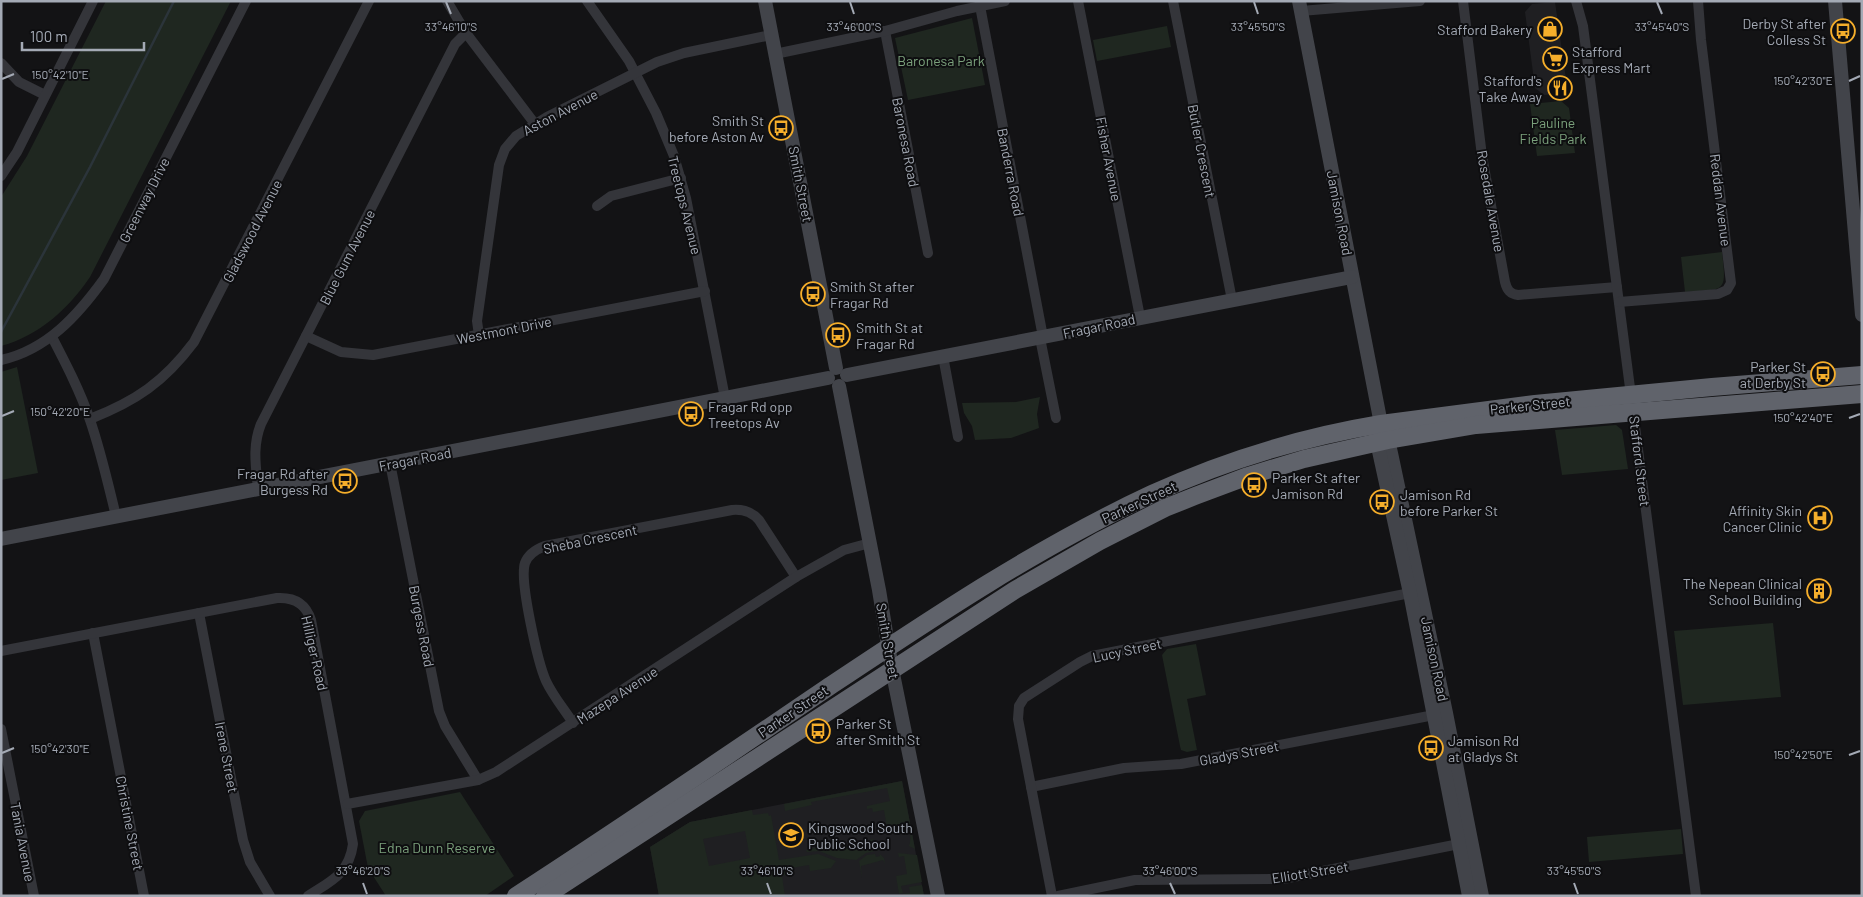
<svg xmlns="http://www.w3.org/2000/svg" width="1863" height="897" font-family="Barlow,sans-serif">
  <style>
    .built { fill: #1f1f22 }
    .green { fill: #1f2720; fill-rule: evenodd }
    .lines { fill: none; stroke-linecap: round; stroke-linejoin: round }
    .stream { stroke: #2b343a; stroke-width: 2.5 }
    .street { stroke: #34353a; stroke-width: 10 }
    .secondary { stroke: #42444a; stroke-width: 14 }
    .highway { stroke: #60636b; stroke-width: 18 }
    .ticks { fill: none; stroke: #a4aab5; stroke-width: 2 }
    .labels { text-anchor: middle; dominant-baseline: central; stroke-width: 4; stroke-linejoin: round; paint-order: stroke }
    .poi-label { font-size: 14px; fill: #a4aab5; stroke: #0e0e10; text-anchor: start }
    .park-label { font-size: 14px; fill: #7ba17c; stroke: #0e0e10 }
    .street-label { font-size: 14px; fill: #a4aab5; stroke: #0e0e10 }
    .ticks-label { font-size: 12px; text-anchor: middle; fill: #a4aab5; stroke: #0e0e10; stroke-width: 4; stroke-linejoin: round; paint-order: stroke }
  </style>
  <rect width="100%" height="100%" fill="#131315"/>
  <g class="built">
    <path d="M 1555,2 L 1568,93 L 1544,95 L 1535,88 L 1525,12 L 1532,4 Z"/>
    <path d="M 902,781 L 924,896 L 659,896 L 650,847 L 690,822 Z"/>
  </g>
  <g class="green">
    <path d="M 106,1 L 231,1 L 90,277 C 69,308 39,336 1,346 L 1,197 L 27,156 Z"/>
    <path d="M 972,18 L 985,85 L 908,100 L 895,38 Z"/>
    <path d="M 1167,26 L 1171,47 L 1097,61 L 1093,40 Z"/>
    <path d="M 1561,101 L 1569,108 L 1575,153 L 1537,156 L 1530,104 Z"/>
    <path d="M 1722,252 C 1727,294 1725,289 1685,292 L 1681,257 Z"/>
    <path d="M 17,367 L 38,473 L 1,480 L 1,372 Z"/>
    <path d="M 1040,397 L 1037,414 L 1039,428 L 1011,438 L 975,440 L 972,426 L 964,413 L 962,403 L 1016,402 Z"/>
    <path d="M 1616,425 L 1622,430 L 1628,469 L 1562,475 L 1555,430 Z"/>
    <path d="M 1773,623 L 1781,697 L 1683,705 L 1674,631 Z"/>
    <path d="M 1196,644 L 1206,695 L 1187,699 L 1197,750 L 1187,752 L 1181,750 L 1180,746 L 1162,655 L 1167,649 Z"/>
    <path d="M 902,781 L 915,849 L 909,846 C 912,838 910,829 905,822 L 885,829 L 887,828 L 884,810 L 873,812 L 872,808 L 867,809 L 867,806 L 890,801 L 887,788 L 811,802 L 812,805 L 785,811 L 784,804 Z"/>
    <path d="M 460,792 L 514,876 L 485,896 L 386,896 L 368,868 L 359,821 L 365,811 Z"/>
    <path d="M 752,810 L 753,815 L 768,813 L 769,816 L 771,815 L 779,860 L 818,854 L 836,861 L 831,868 L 810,871 L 809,865 L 785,869 L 786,875 L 782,876 L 785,896 L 659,896 L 650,847 L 690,822 ZM 745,831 L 750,858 L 709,866 L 703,839 Z"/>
    <path d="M 787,822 L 796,824 L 799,840 L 790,841 Z"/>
    <path d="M 1681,829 L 1683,854 L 1589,862 L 1587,837 Z"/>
    <path d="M 873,839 L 880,850 L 866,853 L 856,860 L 837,858 L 819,851 L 807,852 L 806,850 L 819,847 L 823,850 L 836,846 L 837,848 L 855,844 L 855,843 L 858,842 L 859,843 Z"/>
    <path d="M 879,853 L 884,858 L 885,864 L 883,860 L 861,866 L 862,878 L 859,861 L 867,855 L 875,854 L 876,857 L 880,856 Z"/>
    <path d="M 898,853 L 917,855 L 922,882 L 901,886 L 903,893 L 899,894 L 896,876 L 907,874 L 904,856 L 899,857 Z"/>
    <path d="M 922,885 L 924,896 L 903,896 L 903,894 L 910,893 L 909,887 Z"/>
  </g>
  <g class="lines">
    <path class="stream" d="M 1,332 L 90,167 L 174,1"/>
    <g class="street">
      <path d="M 447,1 L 466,33 L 535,124"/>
      <path d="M 587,1 L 629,61 L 656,113 L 674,156 L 686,198 L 725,398"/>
      <path d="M 1078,1 L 1140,317"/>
      <path d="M 1173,1 L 1232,300"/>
      <path d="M 1463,1 L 1482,156 L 1505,282 C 1507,290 1510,294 1518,295 L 1617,287"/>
      <path d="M 1576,1 L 1583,26 L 1696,896"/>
      <path d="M 980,6 L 1043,337"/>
      <path d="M 1301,11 L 1420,1"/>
      <path d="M 885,31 L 928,253"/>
      <path d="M 775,54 L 885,31 L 957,11 L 1005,1"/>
      <path d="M 1,63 L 19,82 L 45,95"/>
      <path d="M 1,176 L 17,152 L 93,1"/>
      <path d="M 597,206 L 611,196 L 681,178"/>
      <path d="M 1619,302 L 1718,294 L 1727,290 L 1731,283 L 1701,40 L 1698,1"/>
      <path d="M 479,335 L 477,321 L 499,165 L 505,149 L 516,136 L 547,117 L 657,62 L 684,53 L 771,35"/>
      <path d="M 306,336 L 341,352 L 373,355 L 705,291"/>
      <path d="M 52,337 C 66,364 80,391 90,420 C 101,452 108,484 116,516"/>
      <path d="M 1040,338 L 1056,418"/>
      <path d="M 943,356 L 958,437"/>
      <path d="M 1,360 C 47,350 78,315 104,279 L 246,1"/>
      <path d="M 90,419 C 136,401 164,382 194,342 L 369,1"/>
      <path d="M 390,463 L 439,711 L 445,726 L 478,780"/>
      <path d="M 258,489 C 256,467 252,446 261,424 L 455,44 L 466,33"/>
      <path d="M 199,613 L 243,840 L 250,862 L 270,896"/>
      <path d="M 93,633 L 144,896"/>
      <path d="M 1,651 L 277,598 C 294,597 306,604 311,620 L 353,844 C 349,874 331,881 308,896"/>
      <path d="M 573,723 C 564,709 553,696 546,681 C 538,663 519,580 525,563 C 528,555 537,549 545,546 L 732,510 C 743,509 752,512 759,520 L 796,577"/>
      <path d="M 1,729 L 34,896"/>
      <path d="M 1031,787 L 1124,768 L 1181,764 L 1434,715"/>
      <path d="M 347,804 L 478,780 L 496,772 L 796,577 L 844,550 L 870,543"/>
      <path d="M 1052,896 L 1018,719 L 1019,706 L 1024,698 L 1080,662 L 1092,656 L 1410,593"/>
      <path d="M 1058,896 L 1135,880 L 1283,879 L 1459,844"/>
    </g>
    <g class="secondary">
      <path d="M 765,1 L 836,368"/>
      <path d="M 1299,1 L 1381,424 L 1388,440 L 1391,453 L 1446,713 L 1482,896"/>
      <path d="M 1835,1 L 1862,315"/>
      <path d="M 847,375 L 1352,277"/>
      <path d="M 839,386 L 879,590 L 892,669 L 938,896"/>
      <path d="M 1379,434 L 1377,442 L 1410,593 L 1469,896"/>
      <path d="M 1,539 L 828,378"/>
    </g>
    <g class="highway">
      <path d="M 516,896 C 621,828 724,758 827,688 C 932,618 1038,547 1152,494 C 1224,461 1303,437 1381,424 L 1535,404 L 1712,387 L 1862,375"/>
      <path d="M 545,896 L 1015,590 L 1100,541 L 1165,508 L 1195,496 L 1248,476 L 1304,459 L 1388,440 L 1476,425 L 1862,394"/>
    </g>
  </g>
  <path class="ticks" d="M 446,2 L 451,14M 850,2 L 854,14M 1254,2 L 1258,14M 1657,2 L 1662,14M 2,79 L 14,74M 1849,81 L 1860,76M 2,416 L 14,411M 1849,418 L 1860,414M 2,753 L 14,748M 1849,755 L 1860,751M 363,883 L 367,894M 767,883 L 771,894M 1170,883 L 1175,894M 1574,883 L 1578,894"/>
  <defs>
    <g id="shop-ring" transform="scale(1.25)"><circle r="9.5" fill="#0e0e10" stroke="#f5ae2b" stroke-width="1.5"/><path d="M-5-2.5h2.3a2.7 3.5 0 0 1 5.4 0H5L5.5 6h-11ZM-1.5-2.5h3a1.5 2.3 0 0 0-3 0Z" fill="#f5ae2b"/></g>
    <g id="bus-ring" transform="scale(1.25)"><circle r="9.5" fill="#0e0e10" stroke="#f5ae2b" stroke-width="1.5"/><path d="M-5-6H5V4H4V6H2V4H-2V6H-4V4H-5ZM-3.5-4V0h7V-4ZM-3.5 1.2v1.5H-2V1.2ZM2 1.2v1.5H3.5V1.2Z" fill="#f5ae2b"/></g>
    <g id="supermarket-ring" transform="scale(1.25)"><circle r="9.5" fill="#0e0e10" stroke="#f5ae2b" stroke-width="1.5"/><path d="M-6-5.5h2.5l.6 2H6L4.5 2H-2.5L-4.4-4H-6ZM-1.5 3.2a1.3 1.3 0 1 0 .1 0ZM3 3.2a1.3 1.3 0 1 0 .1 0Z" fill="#f5ae2b"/></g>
    <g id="restaurant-ring" transform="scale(1.25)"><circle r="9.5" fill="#0e0e10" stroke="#f5ae2b" stroke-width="1.5"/><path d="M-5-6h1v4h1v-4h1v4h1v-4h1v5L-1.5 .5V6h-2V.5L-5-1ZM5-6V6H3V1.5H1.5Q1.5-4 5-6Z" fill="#f5ae2b"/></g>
    <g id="hospital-ring" transform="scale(1.25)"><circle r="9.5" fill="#0e0e10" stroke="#f5ae2b" stroke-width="1.5"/><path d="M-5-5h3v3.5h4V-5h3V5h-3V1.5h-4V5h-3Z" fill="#f5ae2b"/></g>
    <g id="building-ring" transform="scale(1.25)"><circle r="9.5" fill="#0e0e10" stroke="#f5ae2b" stroke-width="1.5"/><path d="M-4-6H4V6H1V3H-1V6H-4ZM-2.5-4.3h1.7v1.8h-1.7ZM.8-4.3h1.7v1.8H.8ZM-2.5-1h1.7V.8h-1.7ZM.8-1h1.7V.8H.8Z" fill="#f5ae2b"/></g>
    <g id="school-ring" transform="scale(1.25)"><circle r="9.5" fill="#0e0e10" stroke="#f5ae2b" stroke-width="1.5"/><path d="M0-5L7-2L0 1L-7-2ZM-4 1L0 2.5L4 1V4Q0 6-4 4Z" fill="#f5ae2b"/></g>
  </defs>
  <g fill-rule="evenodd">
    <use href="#shop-ring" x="1550" y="29"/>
    <use href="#bus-ring" x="1843" y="31"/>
    <use href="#supermarket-ring" x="1555" y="59"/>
    <use href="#restaurant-ring" x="1560" y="88"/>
    <use href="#bus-ring" x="781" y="128"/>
    <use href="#bus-ring" x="813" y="294"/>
    <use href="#bus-ring" x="838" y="335"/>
    <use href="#bus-ring" x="1823" y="374"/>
    <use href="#bus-ring" x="691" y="414"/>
    <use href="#bus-ring" x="345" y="481"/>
    <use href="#bus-ring" x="1254" y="485"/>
    <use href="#bus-ring" x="1382" y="502"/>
    <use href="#hospital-ring" x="1820" y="518"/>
    <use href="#building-ring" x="1819" y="591"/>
    <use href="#bus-ring" x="818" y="731"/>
    <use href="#bus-ring" x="1431" y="748"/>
    <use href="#school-ring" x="791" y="835"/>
  </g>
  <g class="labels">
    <g class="poi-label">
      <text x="1826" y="23" text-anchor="end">Derby St after<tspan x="1826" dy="16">Colless St</tspan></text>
      <text x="1532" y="29" text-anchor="end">Stafford Bakery</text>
      <text x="1572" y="51">Stafford<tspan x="1572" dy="16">Express Mart</tspan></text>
      <text x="1542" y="80" text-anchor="end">Stafford's<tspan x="1542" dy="16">Take Away</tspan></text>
      <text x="764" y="120" text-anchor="end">Smith St<tspan x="764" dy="16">before Aston Av</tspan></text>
      <text x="830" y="286">Smith St after<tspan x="830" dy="16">Fragar Rd</tspan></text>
      <text x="856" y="327">Smith St at<tspan x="856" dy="16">Fragar Rd</tspan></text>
      <text x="1806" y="366" text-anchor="end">Parker St<tspan x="1806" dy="16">at Derby St</tspan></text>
      <text x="708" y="406">Fragar Rd opp<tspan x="708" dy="16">Treetops Av</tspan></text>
      <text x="328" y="473" text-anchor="end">Fragar Rd after<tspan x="328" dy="16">Burgess Rd</tspan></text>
      <text x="1272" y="477">Parker St after<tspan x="1272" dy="16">Jamison Rd</tspan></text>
      <text x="1400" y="494">Jamison Rd<tspan x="1400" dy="16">before Parker St</tspan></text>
      <text x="1802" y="510" text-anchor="end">Affinity Skin<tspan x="1802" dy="16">Cancer Clinic</tspan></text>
      <text x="1802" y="583" text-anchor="end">The Nepean Clinical<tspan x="1802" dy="16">School Building</tspan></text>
      <text x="836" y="723">Parker St<tspan x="836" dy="16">after Smith St</tspan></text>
      <text x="1448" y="740">Jamison Rd<tspan x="1448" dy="16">at Gladys St</tspan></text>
      <text x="808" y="827">Kingswood South<tspan x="808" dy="16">Public School</tspan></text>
    </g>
    <g class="park-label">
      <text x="941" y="60">Baronesa Park</text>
      <text x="1553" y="122">Pauline<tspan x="1553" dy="16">Fields Park</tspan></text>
      <text x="437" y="847">Edna Dunn Reserve</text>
    </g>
    <g class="street-label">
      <text transform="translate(560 112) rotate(-28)">Aston Avenue</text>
      <text transform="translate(906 142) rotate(79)">Baronesa Road</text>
      <text transform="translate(1202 151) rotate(79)">Butler Crescent</text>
      <text transform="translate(1109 159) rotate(79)">Fisher Avenue</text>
      <text transform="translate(1011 172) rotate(79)">Banderra Road</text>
      <text transform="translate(801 184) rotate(79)">Smith Street</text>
      <text transform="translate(144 200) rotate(-63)">Greenway Drive</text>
      <text transform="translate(1721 200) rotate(83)">Reddan Avenue</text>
      <text transform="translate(1491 201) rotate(80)">Rosedale Avenue</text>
      <text transform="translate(685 205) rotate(76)">Treetops Avenue</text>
      <text transform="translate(1340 213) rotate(79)">Jamison Road</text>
      <text transform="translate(252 231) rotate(-63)">Gladswood Avenue</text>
      <text transform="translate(347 257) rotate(-63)">Blue Gum Avenue</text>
      <text transform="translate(1099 326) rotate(-12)">Fragar Road</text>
      <text transform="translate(504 330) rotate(-11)">Westmont Drive</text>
      <text transform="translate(1530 405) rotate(-6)">Parker Street</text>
      <text transform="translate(415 459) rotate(-11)">Fragar Road</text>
      <text transform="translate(1640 461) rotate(83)">Stafford Street</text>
      <text transform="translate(1139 502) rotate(-25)">Parker Street</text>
      <text transform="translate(590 539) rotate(-12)">Sheba Crescent</text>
      <text transform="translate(422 626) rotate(79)">Burgess Road</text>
      <text transform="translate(888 641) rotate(80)">Smith Street</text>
      <text transform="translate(1127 650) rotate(-12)">Lucy Street</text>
      <text transform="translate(315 653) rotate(77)">Hilliger Road</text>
      <text transform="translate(1435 659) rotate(78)">Jamison Road</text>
      <text transform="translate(617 695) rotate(-33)">Mazepa Avenue</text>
      <text transform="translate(793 711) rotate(-34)">Parker Street</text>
      <text transform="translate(1239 753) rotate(-11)">Gladys Street</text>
      <text transform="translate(227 757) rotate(79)">Irene Street</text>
      <text transform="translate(130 823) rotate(79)">Christine Street</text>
      <text transform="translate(23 842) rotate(79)">Tania Avenue</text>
      <text transform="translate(1310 872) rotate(-9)">Elliott Street</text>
    </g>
  </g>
  <g class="ticks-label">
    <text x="1662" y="31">33°45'40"S</text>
    <text x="451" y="31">33°46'10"S</text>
    <text x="854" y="31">33°46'00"S</text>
    <text x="1258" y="31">33°45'50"S</text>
    <text x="60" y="79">150°42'10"E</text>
    <text x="1803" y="85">150°42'30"E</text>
    <text x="60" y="416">150°42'20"E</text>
    <text x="1803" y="422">150°42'40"E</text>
    <text x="60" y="753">150°42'30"E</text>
    <text x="1803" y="759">150°42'50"E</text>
    <text x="363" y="875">33°46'20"S</text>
    <text x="767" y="875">33°46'10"S</text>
    <text x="1170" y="875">33°46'00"S</text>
    <text x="1574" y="875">33°45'50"S</text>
  </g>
  <rect width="1863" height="897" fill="none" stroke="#a4aab5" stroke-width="5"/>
  <path d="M22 42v8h122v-8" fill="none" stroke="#a4aab5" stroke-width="2.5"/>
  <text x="30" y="42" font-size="15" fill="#a4aab5" stroke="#0e0e10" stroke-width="4" paint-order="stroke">100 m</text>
</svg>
